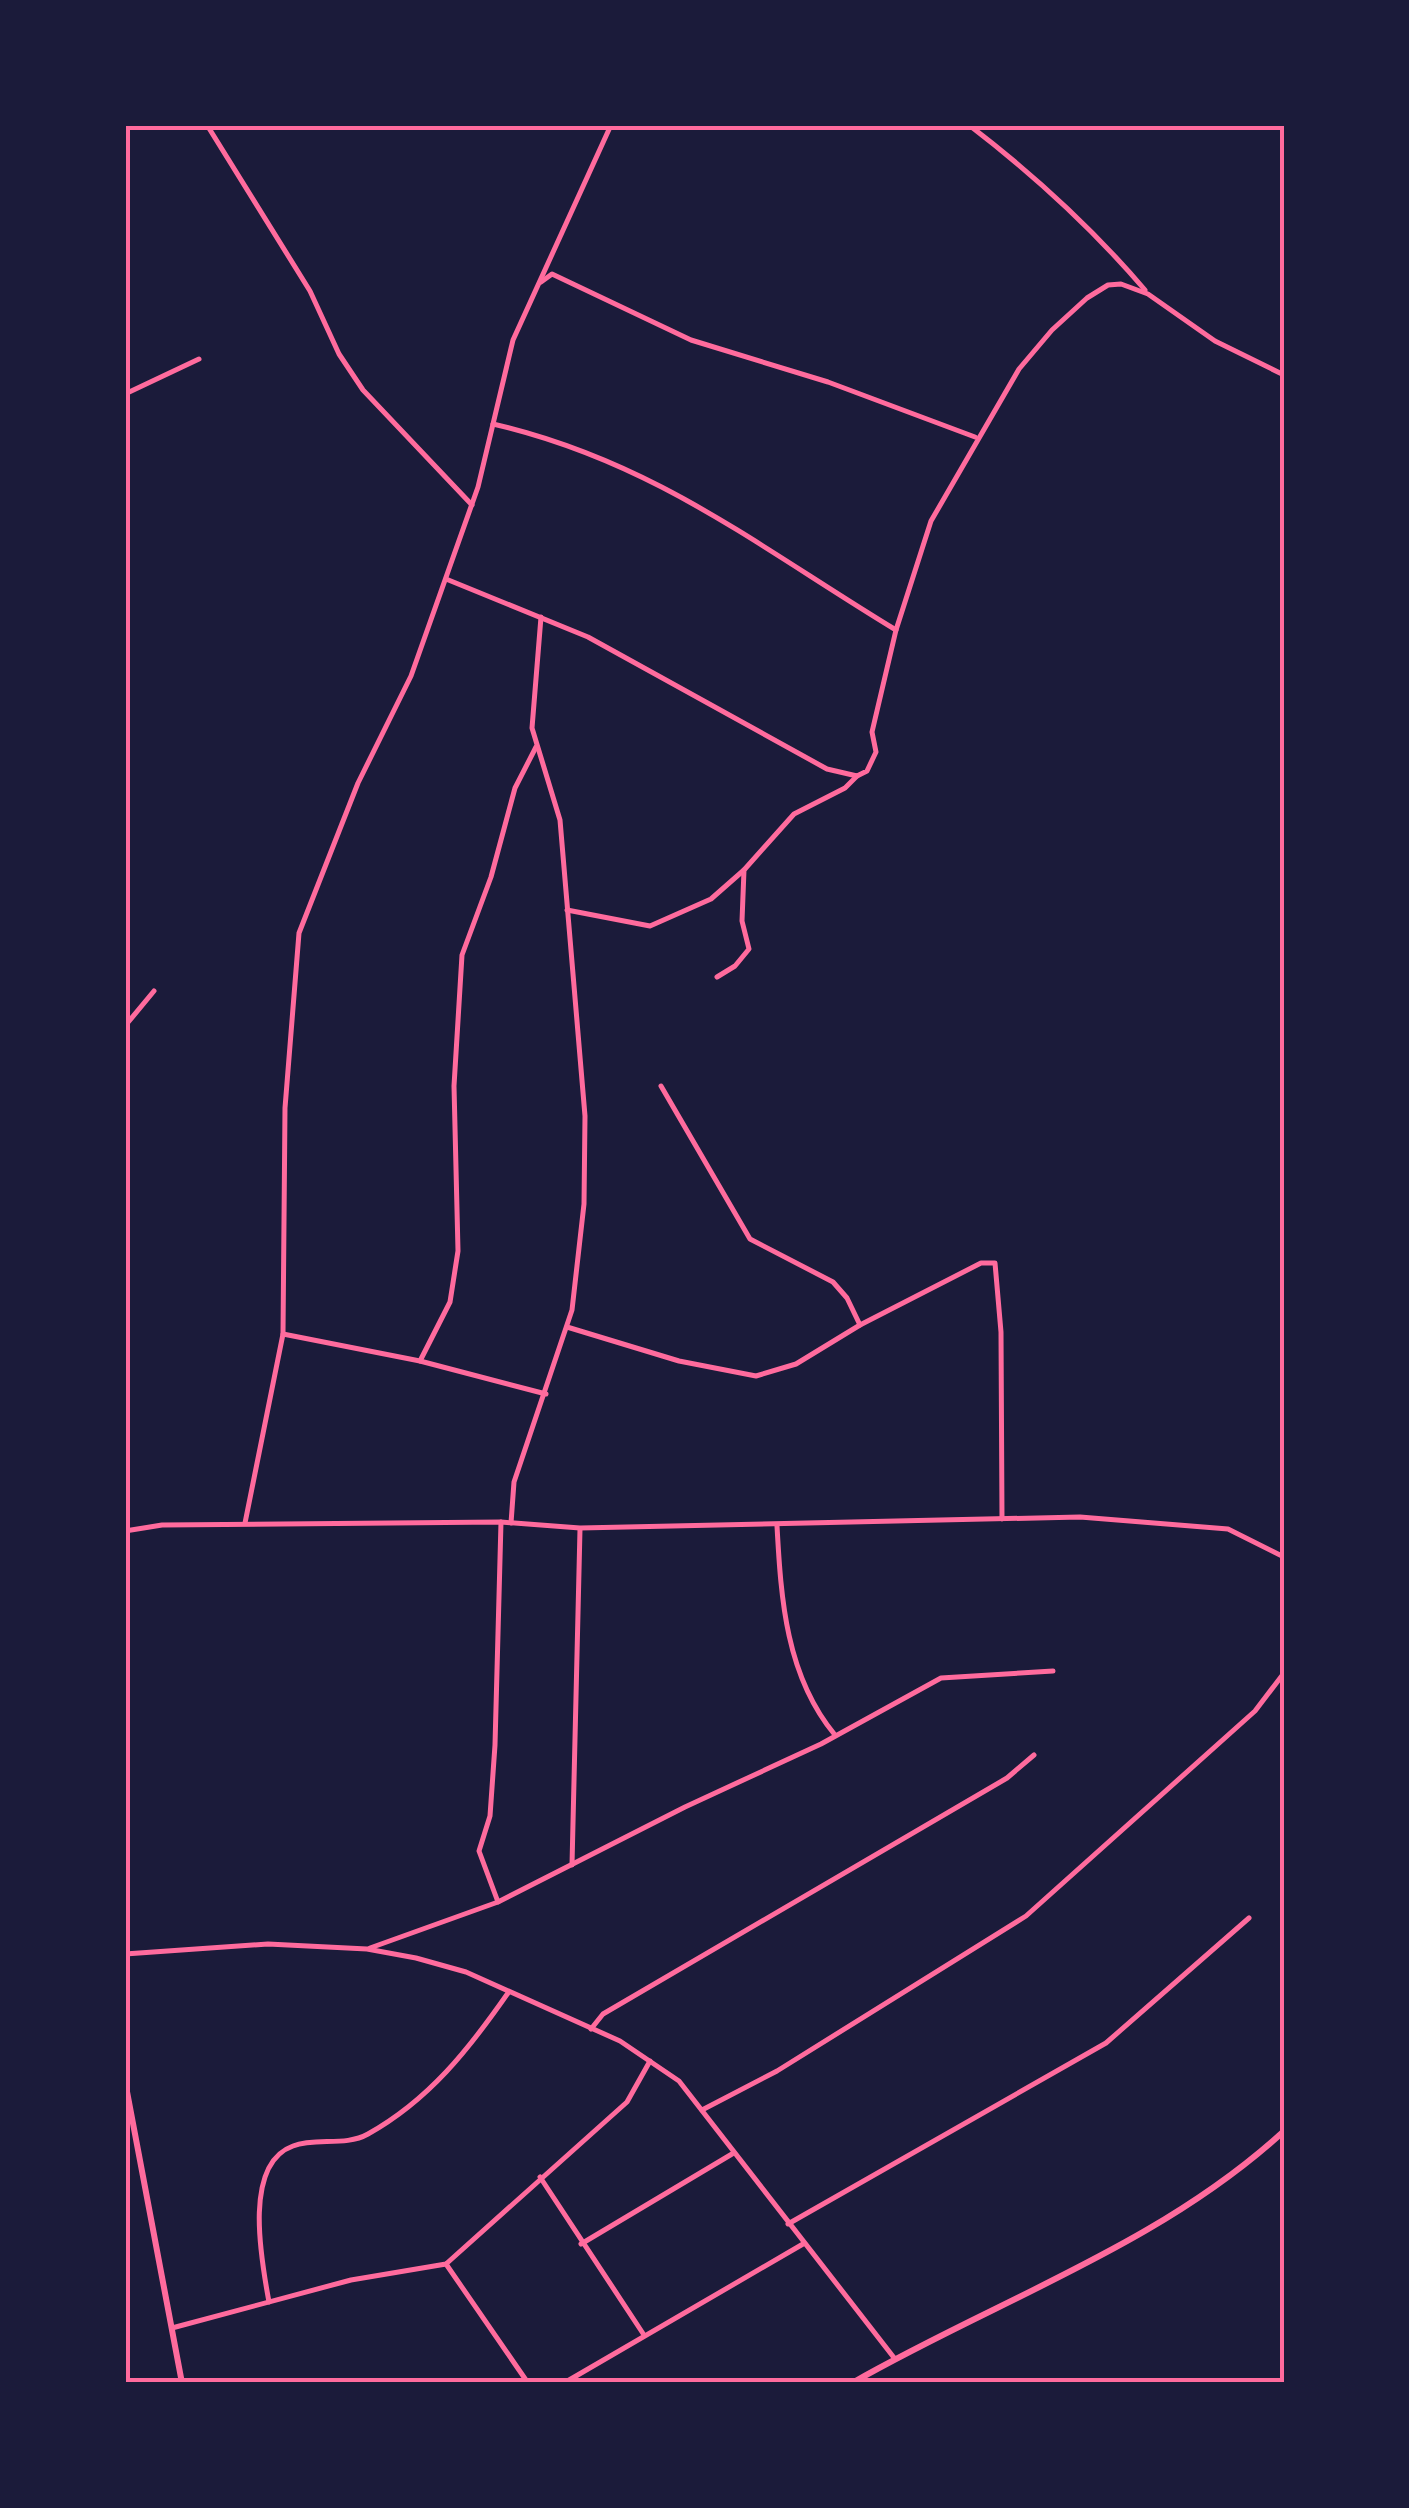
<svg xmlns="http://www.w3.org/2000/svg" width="1409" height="2508" font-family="'Varela Round',sans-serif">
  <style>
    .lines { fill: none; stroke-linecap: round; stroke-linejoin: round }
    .minor { stroke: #ff6b9d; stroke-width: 5 }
    .tertiary { stroke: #ff6b9d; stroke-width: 6 }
    .secondary { stroke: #ff6b9d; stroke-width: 6 }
    .neatline { fill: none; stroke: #ff6b9d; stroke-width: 4 }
  </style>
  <rect width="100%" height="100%" fill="#1b1b3a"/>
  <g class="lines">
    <g class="minor">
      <path d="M 207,125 L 310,291 L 339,354 L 363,390 L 472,505"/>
      <path d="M 969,125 C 1033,174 1093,229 1145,290"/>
      <path d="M 541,282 L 552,274 L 691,340 L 828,382 L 975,437"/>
      <path d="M 125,394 L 199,359"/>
      <path d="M 493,424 C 653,461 759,547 896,630"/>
      <path d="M 446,579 L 588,637 L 827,769 L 857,776 L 867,771 L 876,752 L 872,732 L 896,630 L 931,521 L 1019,369 L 1052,330 L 1087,298 L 1108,285 L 1121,284 L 1148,294 L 1215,341 L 1284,375"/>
      <path d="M 567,910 L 650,926 L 711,899 L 744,870"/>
      <path d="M 717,977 L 735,966 L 749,949 L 742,921 L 744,870 L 794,814 L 845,788 L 857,776"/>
      <path d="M 125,1026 L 154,991"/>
      <path d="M 661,1086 L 750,1239 L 833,1282 L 847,1298 L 860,1325"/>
      <path d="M 567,1327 L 679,1361 L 756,1376 L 796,1364 L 860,1325 L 981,1263 L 995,1263 L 1001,1332 L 1002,1519"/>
      <path d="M 283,1334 L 420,1361 L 546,1394"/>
      <path d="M 420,1361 L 450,1302 L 458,1251 L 454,1086 L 462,955 L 491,877 L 515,788 L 536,747"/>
      <path d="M 245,1523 L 283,1334 L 285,1108 L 299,933 L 358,783 L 411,676 L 478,487 L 513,340 L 611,125"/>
      <path d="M 511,1523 L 514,1482 L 572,1310 L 584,1204 L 585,1116 L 560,820 L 532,728 L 541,617"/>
      <path d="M 777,1526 C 781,1599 786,1676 835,1735"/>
      <path d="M 125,1531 L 162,1525 L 501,1522 L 580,1528 L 1080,1517 L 1228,1529 L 1284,1557"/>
      <path d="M 572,1865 L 580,1529"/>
      <path d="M 498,1902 L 479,1851 L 490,1816 L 495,1745 L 501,1522"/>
      <path d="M 370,1948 L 498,1902 L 685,1807 L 821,1744 L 941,1678 L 1053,1671"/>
      <path d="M 125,1954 L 268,1944 L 367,1949 L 416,1958 L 466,1972 L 620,2041 L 679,2081 L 895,2359"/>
      <path d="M 591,2029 L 603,2014 L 1007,1778 L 1034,1755"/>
      <path d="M 702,2110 L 777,2071 L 1026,1916 L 1255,1711 L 1284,1673"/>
      <path d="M 540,2177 L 644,2335"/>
      <path d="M 788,2224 L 1106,2043 L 1249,1918"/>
      <path d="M 581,2244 L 732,2154"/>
      <path d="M 446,2264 L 528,2383"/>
      <path d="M 269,2302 C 262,2263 242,2164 293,2146 C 316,2137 345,2147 368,2134 C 429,2100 469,2049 508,1993"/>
      <path d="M 172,2328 L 351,2280 L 446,2264 L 627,2102 L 650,2061"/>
      <path d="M 564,2383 L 803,2244"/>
    </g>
    <path class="tertiary" d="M 852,2383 C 997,2300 1160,2245 1284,2131"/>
    <path class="secondary" d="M 125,2081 L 182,2383"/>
  </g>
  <rect width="1409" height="2508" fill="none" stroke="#1b1b3a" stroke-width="255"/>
  <rect x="128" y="128" width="1154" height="2252" class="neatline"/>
</svg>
